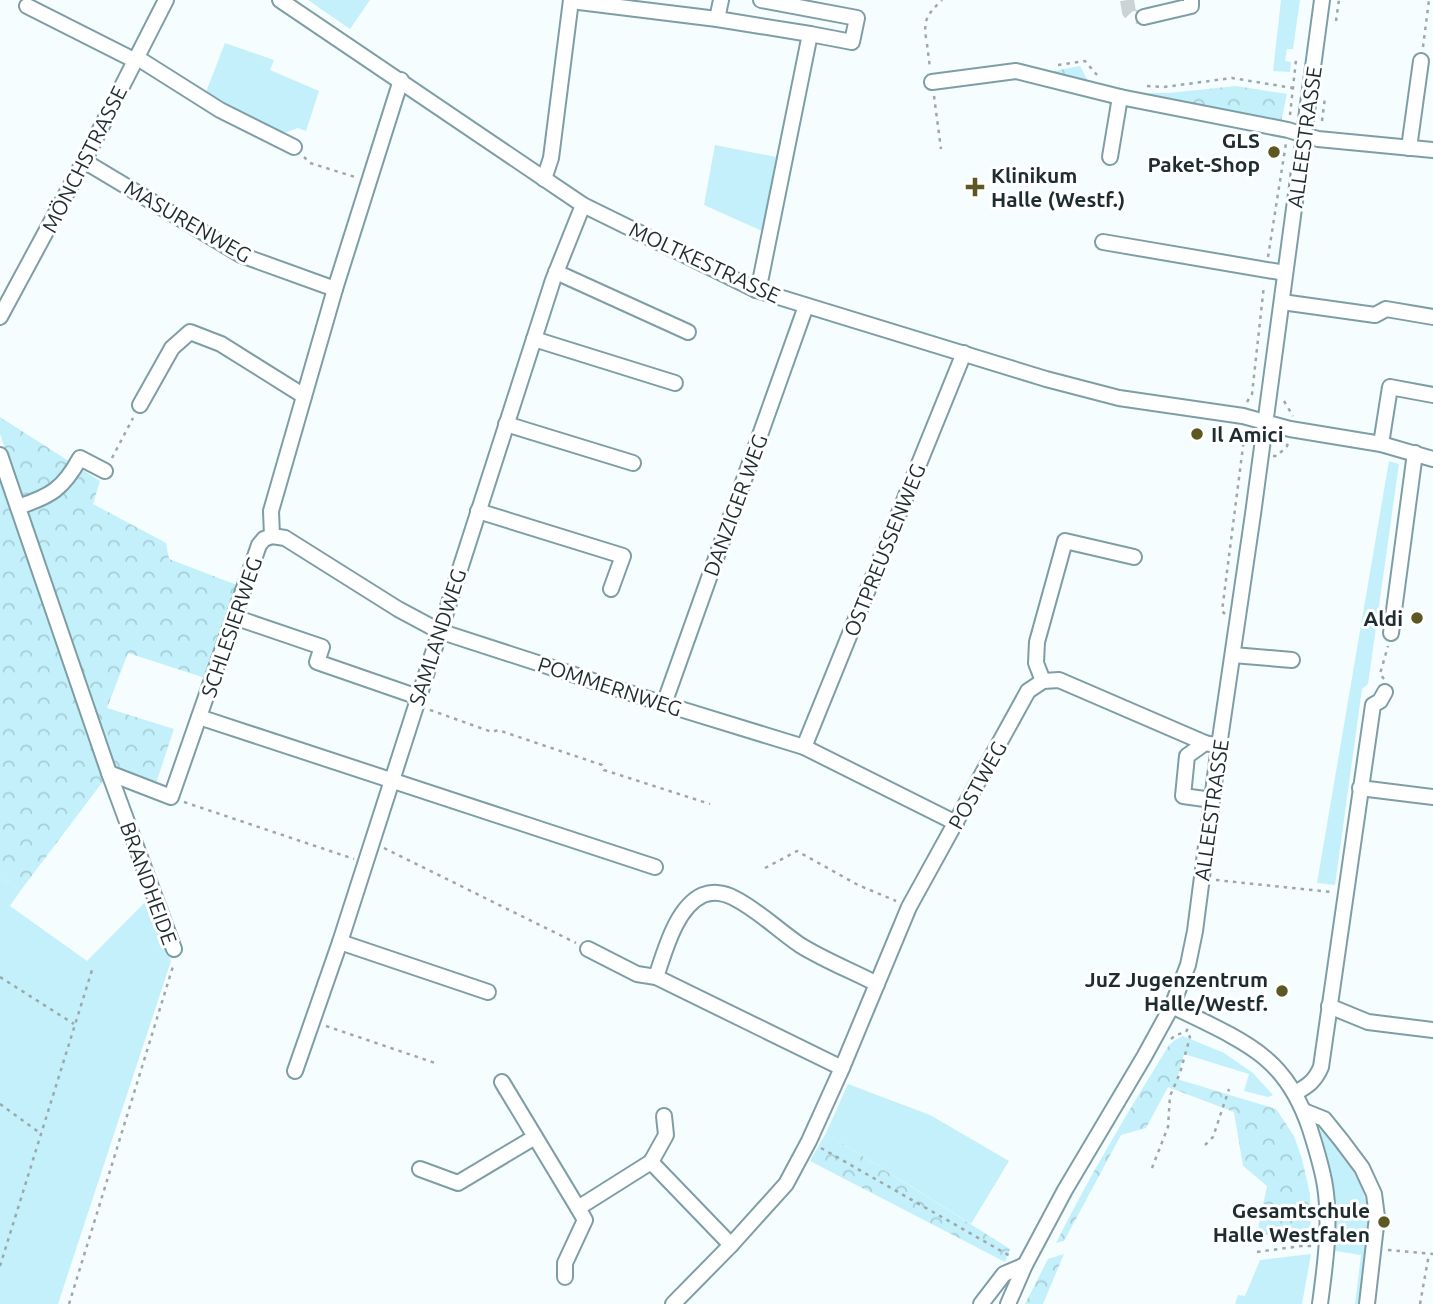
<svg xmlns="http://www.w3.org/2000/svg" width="1433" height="1304" font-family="Ubuntu,sans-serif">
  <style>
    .green { fill: #c3f0fa }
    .forest { fill: url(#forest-crowns) }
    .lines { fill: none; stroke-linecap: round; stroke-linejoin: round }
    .minor-tunnel { stroke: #cbd3d5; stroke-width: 14; stroke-dasharray: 14 7; stroke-linecap: butt }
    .minor-casing { stroke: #7e9ea6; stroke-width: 18 }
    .path { stroke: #9ea8aa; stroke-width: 2.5; stroke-dasharray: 3.5 5; stroke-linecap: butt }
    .minor { stroke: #fff; stroke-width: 14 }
    .poi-dot { fill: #5d5723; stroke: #fff; stroke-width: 2.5 }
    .labels { text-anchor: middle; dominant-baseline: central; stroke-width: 6; stroke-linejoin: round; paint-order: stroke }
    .street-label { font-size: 21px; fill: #1f2d30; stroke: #fff }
    .poi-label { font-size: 21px; font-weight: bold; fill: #1f2d30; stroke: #fff; text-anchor: end }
  </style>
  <defs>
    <pattern id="forest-crowns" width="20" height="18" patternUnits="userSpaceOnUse" patternTransform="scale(1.75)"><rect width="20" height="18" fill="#c3f0fa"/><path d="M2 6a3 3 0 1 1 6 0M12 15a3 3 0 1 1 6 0" fill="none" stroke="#a7ced7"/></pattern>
  </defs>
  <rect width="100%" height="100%" fill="#f6fdfe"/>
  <g class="green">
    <path d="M 308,0 L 370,0 L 350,29 Z"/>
    <path d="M 1281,0 L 1300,0 L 1293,49 L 1287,49 L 1285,61 L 1291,62 L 1290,72 L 1273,71 Z"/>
    <path d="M 225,43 L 274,60 L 270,70 L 319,91 L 306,131 L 298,128 L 281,134 L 206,92 Z"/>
    <path d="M 715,145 L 776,157 L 762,231 L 704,205 Z"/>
    <path d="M 1389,461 L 1399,464 L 1368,684 L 1362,689 L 1335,885 L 1317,883 Z"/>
    <path d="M 0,878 L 21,890 L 10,906 L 87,961 L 148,899 L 171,961 L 58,1304 L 0,1304 Z"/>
    <path d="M 1183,1036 L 1224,1053 L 1253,1073 L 1273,1095 L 1268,1097 L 1244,1091 L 1249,1074 L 1184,1054 L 1169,1045 L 1175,1040 Z"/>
    <path d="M 848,1084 L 930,1115 L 1009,1161 L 971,1224 L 826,1133 Z"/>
    <path d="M 1320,1129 L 1324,1131 C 1338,1150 1355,1168 1363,1191 C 1375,1228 1365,1267 1359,1304 L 1355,1304 L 1361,1255 L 1335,1251 L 1334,1193 Z"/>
    <path d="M 1311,1254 L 1302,1304 L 1235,1304 L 1238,1295 L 1245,1296 L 1260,1260 Z"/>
  </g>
  <g class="forest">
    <path d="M 1080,66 L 1088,81 L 1138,93 L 1169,93 L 1236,86 L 1287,94 L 1281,122 L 1122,95 L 1044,73 Z"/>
    <path d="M 0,417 L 100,481 L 93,504 L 166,543 L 169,559 L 237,585 L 205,678 L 128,653 L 107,708 L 174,729 L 156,783 L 110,765 L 0,434 Z"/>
    <path d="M 0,477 L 104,780 L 21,890 L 0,878 Z"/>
    <path d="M 1169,1045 L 1184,1054 L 1177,1079 L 1276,1109 L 1294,1136 L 1302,1159 L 1310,1194 L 1311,1241 L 1257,1233 L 1267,1186 L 1243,1166 L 1234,1112 L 1168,1087 L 1146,1128 L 1121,1135 L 1064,1241 L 1056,1243 C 1090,1175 1129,1110 1169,1045 Z"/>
    <path d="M 826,1133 L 1010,1249 L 1005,1262 L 810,1161 Z"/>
    <path d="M 1064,1254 L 1043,1304 L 1025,1304 L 1048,1259 Z"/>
  </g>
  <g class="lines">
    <path class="minor-tunnel" d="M 1127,0 L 1129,12 L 1134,17 L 1144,17"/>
    <g class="minor-casing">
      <g id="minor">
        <path d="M 280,0 L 583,205 L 756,290 L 1046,379 L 1119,398 L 1243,416 L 1290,429 L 1381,444 L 1433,459"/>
        <path d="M 761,0 L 857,18 L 852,42 L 810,34"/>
        <path d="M 571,1 L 717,19 L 810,34 L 761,277 L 756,290"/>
        <path d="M 27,6 L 134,60"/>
        <path d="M 1144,17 L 1191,6 L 1191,0"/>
        <path d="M 717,19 L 721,0"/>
        <path d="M 136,57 L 220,110 L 294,147"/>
        <path d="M 932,82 L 1016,71 L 1120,97 L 1288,130 L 1318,139 L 1433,150"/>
        <path d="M 1409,148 L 1421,61"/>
        <path d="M 1110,157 L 1120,97"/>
        <path d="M 84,161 L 241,255 L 335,289"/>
        <path d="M 544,179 L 551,158 L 571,0"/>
        <path d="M 1103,242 L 1285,273"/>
        <path d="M 556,272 L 688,332"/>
        <path d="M 1282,302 L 1375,315 L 1386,309 L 1433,317"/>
        <path d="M 0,317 L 84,161 L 166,0"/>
        <path d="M 534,339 L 675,383"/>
        <path d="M 140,405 L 172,348 L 190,332 L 221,344 L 304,396"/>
        <path d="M 506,424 L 633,463"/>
        <path d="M 1381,444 L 1390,387 L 1433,395"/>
        <path d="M 0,455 L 109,773 L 174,949"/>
        <path d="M 18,507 C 51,496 63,489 80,458 L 105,471"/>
        <path d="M 478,511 L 623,556 L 611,589"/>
        <path d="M 272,536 L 285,538 L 398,609 L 439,631 L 664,704 L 804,747 L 956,823"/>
        <path d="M 272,536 L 271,511 L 335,289 L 401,80"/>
        <path d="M 234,617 L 322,647 L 317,662 L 418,697"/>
        <path d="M 1391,633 L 1415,453"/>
        <path d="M 1233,655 L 1292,660"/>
        <path d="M 1043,681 L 1036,663 L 1037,642 L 1065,541 L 1134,557"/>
        <path d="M 664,704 L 806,306"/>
        <path d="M 199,717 L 655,867"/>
        <path d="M 1205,743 L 1187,756 L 1183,796 L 1212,800"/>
        <path d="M 804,747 L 964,353"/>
        <path d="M 109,773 L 171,797 L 259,545 L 264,539 L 272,536"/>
        <path d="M 1360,788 L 1433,797"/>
        <path d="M 340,942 L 488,992"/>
        <path d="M 588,949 L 637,974 L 656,977 L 842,1068"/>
        <path d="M 656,977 C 665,951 676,907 703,895 C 713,891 725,893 734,898 C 758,910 778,930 800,945 C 824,960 852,971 877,984"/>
        <path d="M 1172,1006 C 1200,1020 1242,1038 1265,1058 C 1288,1077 1301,1102 1310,1129 C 1316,1148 1322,1167 1325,1186 C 1331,1225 1325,1266 1320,1304"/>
        <path d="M 1329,1006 L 1368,1022 L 1433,1030"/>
        <path d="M 295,1071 L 340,942 L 553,280 L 583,205"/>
        <path d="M 502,1082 L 578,1208 L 651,1162 L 731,1245"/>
        <path d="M 1295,1093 C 1308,1086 1315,1081 1321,1067 L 1373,705 L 1380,701 L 1385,692"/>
        <path d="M 1304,1111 L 1324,1119 L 1341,1140 L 1362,1168 L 1374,1194 L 1377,1217 L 1367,1304"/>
        <path d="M 651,1162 L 666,1135 L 664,1116"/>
        <path d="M 420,1169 L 458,1183 L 535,1137"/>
        <path d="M 565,1277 L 565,1263 L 585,1220 L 578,1208"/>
        <path d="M 673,1304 L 731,1245 L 786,1184 L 809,1141 L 842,1068 L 909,907 L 1028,691 L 1043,681 L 1059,680 L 1205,743 L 1219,746"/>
        <path d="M 981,1304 L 1004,1274 L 1025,1265"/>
        <path d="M 1008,1304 L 1025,1265 L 1065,1190 L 1144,1057 L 1172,1006 L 1188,965 L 1195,931 L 1219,746 L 1253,514 L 1322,0"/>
      </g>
    </g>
    <g class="path">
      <path d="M 1336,21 L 1339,0"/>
      <path d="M 926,38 C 923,18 929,13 942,0"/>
      <path d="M 927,44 L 930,68"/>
      <path d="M 1423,47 L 1429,0"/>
      <path d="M 1058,65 L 1085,61 L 1097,75"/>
      <path d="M 1147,86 L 1164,87 L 1232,78 L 1293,88"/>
      <path d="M 934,96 L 941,149"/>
      <path d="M 1290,115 L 1296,60"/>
      <path d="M 1322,121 L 1325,97"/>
      <path d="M 304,157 L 310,163 L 355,177"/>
      <path d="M 1268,257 L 1286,143"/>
      <path d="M 1284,401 L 1293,416"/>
      <path d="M 1247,402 L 1252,394 L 1264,285"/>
      <path d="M 1273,456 L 1277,456 L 1287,446 L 1288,443"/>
      <path d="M 112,458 L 133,418"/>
      <path d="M 1225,614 L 1222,611 L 1245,431"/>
      <path d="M 1384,679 L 1380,674 L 1388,646"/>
      <path d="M 430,710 L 492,732 L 498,730 L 602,765 L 604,770 L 710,804"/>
      <path d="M 184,802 L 354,859"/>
      <path d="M 384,848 L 576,943"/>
      <path d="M 765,868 L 797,851 L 858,885 L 896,901"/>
      <path d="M 1216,880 L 1331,892"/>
      <path d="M 0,977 L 74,1024"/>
      <path d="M 326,1026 L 438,1064"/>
      <path d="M 1171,1039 L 1176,1035 L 1186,1032 L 1188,1028"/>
      <path d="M 0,1104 L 40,1133"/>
      <path d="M 1205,1145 L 1213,1137 L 1229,1089"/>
      <path d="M 821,1148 L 1010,1256"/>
      <path d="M 1152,1168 L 1168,1127 L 1170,1096 L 1180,1073 L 1190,1037 L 1186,1032"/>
      <path d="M 1388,1250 L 1433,1254"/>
      <path d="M 1257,1252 L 1301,1246 L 1312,1246"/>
      <path d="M 0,1266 L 92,970"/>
      <path d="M 69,1304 L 174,963"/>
      <path d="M 1420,1304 L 1429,1254"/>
    </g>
    <use href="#minor" class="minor"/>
  </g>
  <g class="poi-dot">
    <circle cx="1274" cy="152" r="7"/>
    <path d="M971.5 176.5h7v7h7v7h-7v7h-7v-7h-7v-7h7z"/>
    <circle cx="1197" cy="434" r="7"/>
    <circle cx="1417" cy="618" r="7"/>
    <circle cx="1282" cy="991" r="7"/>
    <circle cx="1384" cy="1222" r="7"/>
  </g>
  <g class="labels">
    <g class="street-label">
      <text transform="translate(1304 137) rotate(-82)">ALLEESTRASSE</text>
      <text transform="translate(84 159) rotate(-63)">MÖNCHSTRASSE</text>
      <text transform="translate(188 221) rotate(30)">MASURENWEG</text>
      <text transform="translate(705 262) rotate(25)">MOLTKESTRASSE</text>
      <text transform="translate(735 505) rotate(-70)">DANZIGER WEG</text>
      <text transform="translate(884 550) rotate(-68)">OSTPREUSSENWEG</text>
      <text transform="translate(231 627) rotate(-71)">SCHLESIERWEG</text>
      <text transform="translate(437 637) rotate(-72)">SAMLANDWEG</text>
      <text transform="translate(610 686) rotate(18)">POMMERNWEG</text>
      <text transform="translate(977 785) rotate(-61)">POSTWEG</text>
      <text transform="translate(1211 810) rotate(-82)">ALLEESTRASSE</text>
      <text transform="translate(149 883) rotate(70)">BRANDHEIDE</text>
    </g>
    <g class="poi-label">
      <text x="1260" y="140">GLS<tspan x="1260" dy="24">Paket-Shop</tspan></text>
      <text x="991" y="175" text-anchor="start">Klinikum<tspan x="991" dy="24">Halle (Westf.)</tspan></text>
      <text x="1211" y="434" text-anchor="start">Il Amici</text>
      <text x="1403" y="618">Aldi</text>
      <text x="1268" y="979">JuZ Jugenzentrum<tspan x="1268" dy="24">Halle/Westf.</tspan></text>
      <text x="1370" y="1210">Gesamtschule<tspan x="1370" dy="24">Halle Westfalen</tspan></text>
    </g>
  </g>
</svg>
